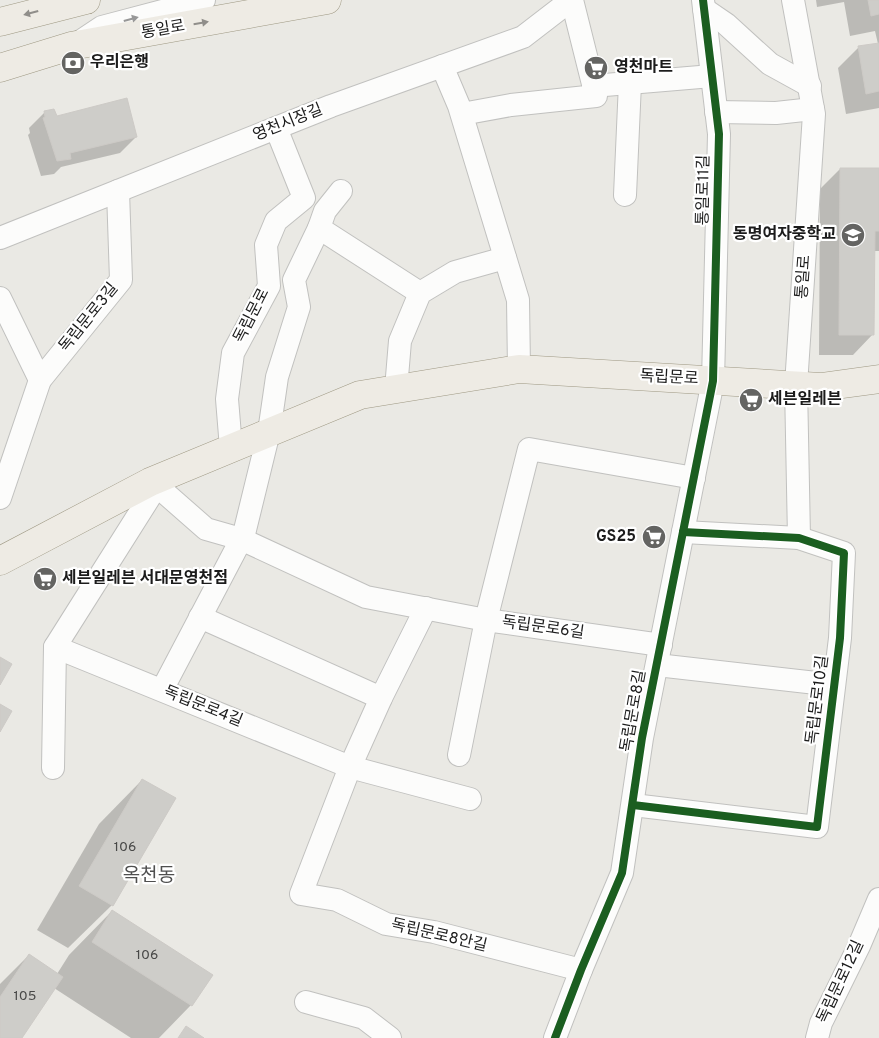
<svg xmlns="http://www.w3.org/2000/svg" width="879" height="1038" font-family="Overpass,'Noto Sans KR',sans-serif">
  <style>
    .shadow { fill: #0003 }
    .building { fill: #cecdc9; stroke: #cdcac6 }
    .lines { fill: none; stroke-linecap: round; stroke-linejoin: round }
    .minor-casing { stroke: #c1c1bf; stroke-width: 24 }
    .major-casing { stroke: #9e9883; stroke-width: 29 }
    .minor { stroke: #fcfcfb; stroke-width: 22 }
    .major { stroke: #eeebe4; stroke-width: 28 }
    .cycleway-casing { stroke: #fff; stroke-width: 11 }
    .cycleway { stroke: #1b5e20; stroke-width: 8 }
    .oneway { fill: #908e8a }
    .oneway2 { fill: #979797 }
    .labels { text-anchor: middle; dominant-baseline: central; stroke-width: 4.5; stroke-linejoin: round; paint-order: stroke }
    .number-label { font-size: 14px; fill: #484847 }
    .street-label { font-size: 16px; fill: #1c1c1c; stroke: #fff }
    .poi-label { font-size: 16px; font-weight: bold; fill: #1c1c1c; stroke: #fff; text-anchor: start }
    .quarter-label { font-size: 19px; fill: #4f4f4f; stroke: #fff }
  </style>
  <rect width="100%" height="100%" fill="#eae9e4"/>
  <g class="shadow">
    <path d="M 816,0 L 879,0 L 879,108 L 846,114 L 838,68 L 858,48 L 878,44 L 875,31 L 850,36 L 844,2 L 817,7 Z"/>
    <path d="M 45,112 L 56,117 L 136,137 L 120,153 L 61,167 L 54,174 L 41,176 L 28,135 L 30,133 L 29,128 Z"/>
    <path d="M 840,169 L 879,169 L 879,251 L 874,251 L 873,334 L 853,355 L 819,355 L 820,189 Z"/>
    <path d="M 142,780 L 112,905 L 68,948 L 37,930 L 99,824 Z"/>
    <path d="M 112,911 L 211,975 L 191,1005 L 159,1038 L 131,1038 L 54,988 L 20,1038 L 0,1038 L 0,984 L 29,955 L 57,974 L 69,955 Z"/>
  </g>
  <g class="building">
    <path d="M 868,0 L 879,0 L 879,14 L 871,16 Z"/>
    <path d="M 879,43 L 879,91 L 866,94 L 858,46 Z"/>
    <path d="M 127,98 L 137,137 L 70,153 L 71,159 L 57,161 L 43,118 L 45,117 L 44,111 L 54,109 L 57,116 Z"/>
    <path d="M 840,168 L 879,168 L 879,231 L 875,231 L 874,335 L 839,335 Z"/>
    <path d="M 0,657 L 12,664 L 0,685 Z"/>
    <path d="M 0,704 L 12,711 L 0,732 Z"/>
    <path d="M 142,779 L 176,798 L 113,906 L 79,886 Z"/>
    <path d="M 112,910 L 213,975 L 192,1006 L 92,942 Z"/>
    <path d="M 29,954 L 63,977 L 22,1038 L 0,1038 L 0,997 Z"/>
    <path d="M 186,1026 L 204,1038 L 178,1038 Z"/>
  </g>
  <g class="lines">
    <g class="minor-casing">
      <g id="minor">
        <path d="M 793,0 L 814,114 L 796,385 L 799,538"/>
        <path d="M 704,9 L 726,24 L 770,64 L 810,86"/>
        <path d="M 81,41 L 102,27 L 204,0"/>
        <path d="M 442,66 L 459,106 L 518,300 L 519,369"/>
        <path d="M 593,86 L 712,76"/>
        <path d="M 716,112 L 776,113 L 813,109"/>
        <path d="M 462,114 L 511,105 L 596,96 L 572,0"/>
        <path d="M 341,191 L 325,211 L 319,228 L 420,293"/>
        <path d="M 625,195 L 630,83"/>
        <path d="M 0,238 L 331,106 L 523,37 L 571,0"/>
        <path d="M 0,298 L 40,380"/>
        <path d="M 396,389 L 400,341 L 420,293 L 455,272 L 505,258"/>
        <path d="M 231,448 L 227,399 L 233,353 L 269,286 L 266,245 L 276,221 L 304,198 L 276,128"/>
        <path d="M 157,486 L 206,529 L 241,539 L 366,597 L 486,620 L 661,645"/>
        <path d="M 0,498 L 40,380 L 121,280 L 118,191"/>
        <path d="M 426,608 L 381,698 L 350,767 L 301,894 L 337,900 L 386,924 L 434,932 L 581,970"/>
        <path d="M 200,617 L 381,698"/>
        <path d="M 55,647 L 350,767 L 470,799"/>
        <path d="M 657,665 L 834,685"/>
        <path d="M 162,690 L 244,534 L 269,432 L 277,377 L 299,307 L 294,280 L 319,228"/>
        <path d="M 459,755 L 486,620 L 529,449 L 694,478"/>
        <path d="M 53,768 L 55,647 L 163,476"/>
        <path d="M 633,805 L 817,827 L 840,638 L 844,553 L 799,538 L 683,532"/>
        <path d="M 306,1002 L 364,1018 L 390,1038"/>
        <path d="M 555,1038 L 581,970 L 622,873 L 642,738 L 713,381 L 719,134 L 703,0"/>
        <path d="M 817,1038 L 821,1023 L 859,946 L 879,899"/>
      </g>
    </g>
    <g class="major-casing">
      <g id="major">
        <path d="M 0,22 L 86,0"/>
        <path d="M 0,68 L 71,46 L 327,0"/>
        <path d="M 0,561 L 150,482 L 360,395 L 519,369 L 821,387 L 879,379"/>
      </g>
    </g>
    <use href="#minor" class="minor"/>
    <use href="#major" class="major"/>
    <g class="cycleway-casing">
      <g id="cycleway">
        <path d="M 633,805 L 817,827 L 840,638 L 844,553 L 799,538 L 683,532"/>
        <path d="M 555,1038 L 581,970 L 622,873 L 642,738 L 713,381 L 719,134 L 703,0"/>
      </g>
    </g>
    <use href="#cycleway" class="cycleway"/>
  </g>
  <defs><path id="oneway-solid" d="M-6-.8H1V-3.2L6.5 0L1 3.2V.8H-6Z" transform="scale(1.25)"/></defs>
  <g class="oneway">
    <use href="#oneway-solid" transform="translate(31 13) rotate(165)"/>
    <use href="#oneway-solid" transform="translate(201 23) rotate(-10)"/>
  </g>
  <use class="oneway2" href="#oneway-solid" transform="translate(131 19) rotate(-15)"/>
  <defs>
    <g id="bank-disc" transform="scale(1.25)"><circle r="9.5" fill="#646462" stroke="#fff"/><path d="M-6-4H6V4H-6ZM0-2.3a2.3 2.3 0 1 0 0 4.6a2.3 2.3 0 1 0 0-4.6Z" fill="#fff"/></g>
    <g id="supermarket-disc" transform="scale(1.25)"><circle r="9.5" fill="#646462" stroke="#fff"/><path d="M-6-5.5h2.5l.6 2H6L4.5 2H-2.5L-4.4-4H-6ZM-1.5 3.2a1.3 1.3 0 1 0 .1 0ZM3 3.2a1.3 1.3 0 1 0 .1 0Z" fill="#fff"/></g>
    <g id="school-disc" transform="scale(1.25)"><circle r="9.5" fill="#646462" stroke="#fff"/><path d="M0-5L7-2L0 1L-7-2ZM-4 1L0 2.5L4 1V4Q0 6-4 4Z" fill="#fff"/></g>
  </defs>
  <g fill-rule="evenodd">
    <use href="#bank-disc" x="73" y="63"/>
    <use href="#supermarket-disc" x="596" y="68"/>
    <use href="#school-disc" x="853" y="235"/>
    <use href="#supermarket-disc" x="751" y="400"/>
    <use href="#supermarket-disc" x="654" y="537"/>
    <use href="#supermarket-disc" x="45" y="579"/>
  </g>
  <g class="labels">
    <g class="number-label">
      <text x="125" y="847">106</text>
      <text x="147" y="955">106</text>
      <text x="25" y="996">105</text>
    </g>
    <g class="street-label">
      <text transform="translate(163 30) rotate(-10)">통일로</text>
      <text transform="translate(288 123) rotate(-22)">영천시장길</text>
      <text transform="translate(704 190) rotate(-89)">통일로11길</text>
      <text transform="translate(804 277) rotate(-86)">통일로</text>
      <text transform="translate(252 316) rotate(-63)">독립문로</text>
      <text transform="translate(89 318) rotate(-51)">독립문로3길</text>
      <text transform="translate(669 378) rotate(3)">독립문로</text>
      <text transform="translate(543 628) rotate(8)">독립문로6길</text>
      <text transform="translate(818 700) rotate(-83)">독립문로10길</text>
      <text transform="translate(203 707) rotate(22)">독립문로4길</text>
      <text transform="translate(634 711) rotate(-80)">독립문로8길</text>
      <text transform="translate(439 936) rotate(13)">독립문로8안길</text>
      <text transform="translate(841 982) rotate(-65)">독립문로12길</text>
    </g>
    <g class="poi-label">
      <text x="90" y="63">우리은행</text>
      <text x="614" y="68">영천마트</text>
      <text x="836" y="235" text-anchor="end">동명여자중학교</text>
      <text x="768" y="400">세븐일레븐</text>
      <text x="636" y="537" text-anchor="end">GS25</text>
      <text x="62" y="579">세븐일레븐 서대문영천점</text>
    </g>
    <g class="quarter-label">
      <text x="149" y="876">옥천동</text>
    </g>
  </g>
</svg>
